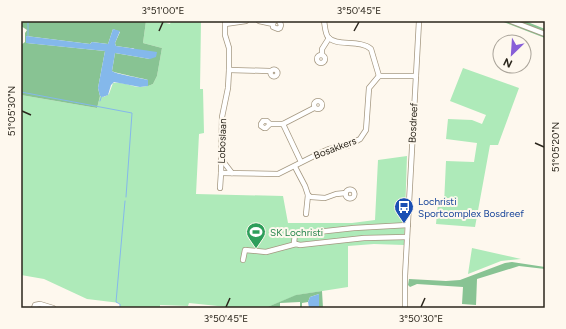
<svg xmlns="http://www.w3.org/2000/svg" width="566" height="329" font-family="Figtree,sans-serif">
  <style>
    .green { fill: #aeeab9 }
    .forest { fill: #88c393 }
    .water { fill: #84b8eb }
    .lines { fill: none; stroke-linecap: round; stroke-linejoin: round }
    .stream { stroke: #84b8eb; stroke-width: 1 }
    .minor-casing { stroke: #a59881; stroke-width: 6 }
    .minor { stroke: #fff; stroke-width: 4.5 }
    .ticks { fill: none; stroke: #2b261c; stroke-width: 1.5 }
    .labels { text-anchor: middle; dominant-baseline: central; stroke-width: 4; stroke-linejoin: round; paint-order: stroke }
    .street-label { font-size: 10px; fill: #2b261c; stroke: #fef8ee }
    .transit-label { font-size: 10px; fill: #164399; stroke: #fef8ee; text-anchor: start }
    .leisure-label { font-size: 10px; fill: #27864d; stroke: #fef8ee; text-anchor: start }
    .neatline { fill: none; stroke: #2b261c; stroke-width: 1.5 }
    .ticks-label { font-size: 10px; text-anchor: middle; fill: #2b261c }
  </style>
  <rect width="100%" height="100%" fill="#fef8ee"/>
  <g class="green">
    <path d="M 146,21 L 158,21 L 170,24 L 171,21 L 201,21 L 200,89 L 203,89 L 204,133 L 199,134 L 196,194 L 283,196 L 288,223 L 352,223 L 375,220 L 378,160 L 407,156 L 404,245 L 374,244 L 348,246 L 348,287 L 297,295 L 265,308 L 237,308 L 189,303 L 188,306 L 160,305 L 160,308 L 120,308 L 120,303 L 87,299 L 44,279 L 21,275 L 21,95 L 97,108 L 100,96 L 104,97 L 109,94 L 113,83 C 129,81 134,92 153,84 L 157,76 L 162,48 L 143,43 Z"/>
    <path d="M 463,68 L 519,88 L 498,145 L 490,145 L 475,227 L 436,224 L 438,203 L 444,204 L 446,161 L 474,162 L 477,143 L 446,139 L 448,119 L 472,120 L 482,124 L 486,115 L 450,101 Z"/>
    <path d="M 472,248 L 521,259 L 501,261 L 468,274 Z"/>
  </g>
  <g class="forest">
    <path d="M 21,21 L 146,21 L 143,43 L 162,48 L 157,76 L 153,84 L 148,86 L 148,80 C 141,78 115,73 112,71 L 115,53 L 150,59 L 133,48 L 130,48 L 116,46 L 115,43 L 120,32 L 113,29 L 108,44 L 92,42 L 90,44 L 26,36 L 27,43 L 105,51 L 98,88 L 100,96 L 97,108 L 21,95 L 21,45 L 25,42 L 25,33 L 27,30 L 21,26 Z"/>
    <path d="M 501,21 L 525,21 L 545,29 L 545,38 Z"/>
    <path d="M 512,262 L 545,267 L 545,269 L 519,266 L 477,279 L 476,305 L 462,304 L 463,287 L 417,284 L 410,287 L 408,285 L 409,279 L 446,281 L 460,280 L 505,263 Z"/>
    <path d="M 322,291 L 323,308 L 319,308 L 319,294 L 310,297 L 308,302 L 302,303 L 302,308 L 300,308 L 300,302 L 280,303 L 280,308 L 265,308 L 296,295 Z"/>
  </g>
  <g class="water">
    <path d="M 113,29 L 120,31 L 115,43 L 116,46 L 157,52 L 156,57 L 150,59 L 115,53 L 112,71 C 115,74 141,78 148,80 L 148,86 L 140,87 L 114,82 L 111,85 L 108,95 L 103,97 L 100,96 L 98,88 L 105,51 L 26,43 L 26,36 L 90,44 L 92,42 L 108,44 Z"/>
    <path d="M 319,294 L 319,308 L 309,308 L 308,302 L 310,297 Z"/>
  </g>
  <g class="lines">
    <g class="stream">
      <path d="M 28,21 L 28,36"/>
      <path d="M 21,92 L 132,113 L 126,197"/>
      <path d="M 100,101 L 102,95"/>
      <path d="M 545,161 L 545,185"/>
      <path d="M 120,308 L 120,304 L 116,302 L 125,201"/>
    </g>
    <g class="minor-casing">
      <g id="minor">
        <path d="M 259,21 L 273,24"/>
        <path d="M 275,21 L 273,23 L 273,27 L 278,29 L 280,28 L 281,25 L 279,21"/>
        <path d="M 324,21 C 325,26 325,33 328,37 C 336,47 360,39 371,49 L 379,76"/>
        <path d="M 511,21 L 545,34"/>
        <path d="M 225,24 L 246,21"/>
        <circle cx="321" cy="59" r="4"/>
        <path d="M 322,55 L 322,49 L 329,38"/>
        <circle cx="274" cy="73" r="3.5"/>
        <path d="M 229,70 L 270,71"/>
        <path d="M 379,76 L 416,76"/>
        <circle cx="318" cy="105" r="4"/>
        <path d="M 263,121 L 267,121 L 270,124 L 266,128 L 264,128 L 261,126 L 261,124 Z"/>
        <path d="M 270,124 L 283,124"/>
        <path d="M 222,160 L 232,173"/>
        <path d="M 301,162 L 283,124 L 314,108"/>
        <path d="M 295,167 L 305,186 L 308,195 L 311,197 L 325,198 L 336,194 L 346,193"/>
        <path d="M 221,173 L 278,174 L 320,153 L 329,149 L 347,146 L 360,139 L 366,130 L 369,88 L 379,76"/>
        <path d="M 220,188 L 221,173 L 222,117 L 228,88 L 229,70 L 229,48 L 225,35 L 225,21"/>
        <circle cx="350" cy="194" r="4.5"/>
        <path d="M 306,214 L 308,195"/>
        <path d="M 407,237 L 364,238 L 300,245 L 296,244 L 294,242 L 295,235 L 299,234 L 354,228 L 408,225"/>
        <path d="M 243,260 L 245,250 L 266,252 L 296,244"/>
        <path d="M 34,308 L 35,305 L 40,304 L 53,308"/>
        <path d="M 405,308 L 405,276 L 419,21"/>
      </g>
    </g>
    <use href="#minor" class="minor"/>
  </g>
  <path class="ticks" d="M 159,31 L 163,22M 354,31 L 359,22M 22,111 L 31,115M 535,143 L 544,147M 226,307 L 230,298M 421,307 L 425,298"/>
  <defs>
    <g id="bus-pin" transform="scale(1)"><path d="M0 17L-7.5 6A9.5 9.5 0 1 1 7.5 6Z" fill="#1a4fb4" stroke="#fef8ee"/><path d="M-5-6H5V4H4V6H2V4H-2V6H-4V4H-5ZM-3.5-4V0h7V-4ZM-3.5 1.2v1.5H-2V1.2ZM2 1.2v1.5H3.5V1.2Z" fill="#fff"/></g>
    <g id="stadium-pin" transform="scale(1)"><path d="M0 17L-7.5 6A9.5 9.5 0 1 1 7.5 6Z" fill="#2e9e5b" stroke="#fef8ee"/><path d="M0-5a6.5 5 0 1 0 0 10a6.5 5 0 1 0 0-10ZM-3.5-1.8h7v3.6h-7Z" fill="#fff"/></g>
  </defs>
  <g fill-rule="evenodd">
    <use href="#bus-pin" x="404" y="207"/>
    <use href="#stadium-pin" x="256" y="232"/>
  </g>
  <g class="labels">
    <g class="street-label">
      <text transform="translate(413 123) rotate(-87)">Bosdreef</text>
      <text transform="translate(222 141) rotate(-88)">Loboslaan</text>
      <text transform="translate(335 148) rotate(-21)">Bosakkers</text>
    </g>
    <g class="transit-label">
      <text x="418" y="201">Lochristi<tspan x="418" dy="12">Sportcomplex Bosdreef</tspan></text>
    </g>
    <g class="leisure-label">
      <text x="270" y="232">SK Lochristi</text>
    </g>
  </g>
  <rect width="566" height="329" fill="none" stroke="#fef8ee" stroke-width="44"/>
  <g transform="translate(512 54) rotate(205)"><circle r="19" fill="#fef8ee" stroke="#aaa49a"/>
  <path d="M0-3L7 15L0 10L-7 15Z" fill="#875ed8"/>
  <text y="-6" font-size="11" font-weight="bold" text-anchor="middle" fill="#2b261c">N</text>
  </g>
  <rect x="22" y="22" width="522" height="285" class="neatline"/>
  <g class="ticks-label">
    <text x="163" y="14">3°51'00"E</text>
    <text x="359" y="14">3°50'45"E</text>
    <text transform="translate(11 111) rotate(-90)" y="4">51°05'30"N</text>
    <text transform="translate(555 147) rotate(-90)" y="4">51°05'20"N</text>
    <text x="226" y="322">3°50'45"E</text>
    <text x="421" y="322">3°50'30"E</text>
  </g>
</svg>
